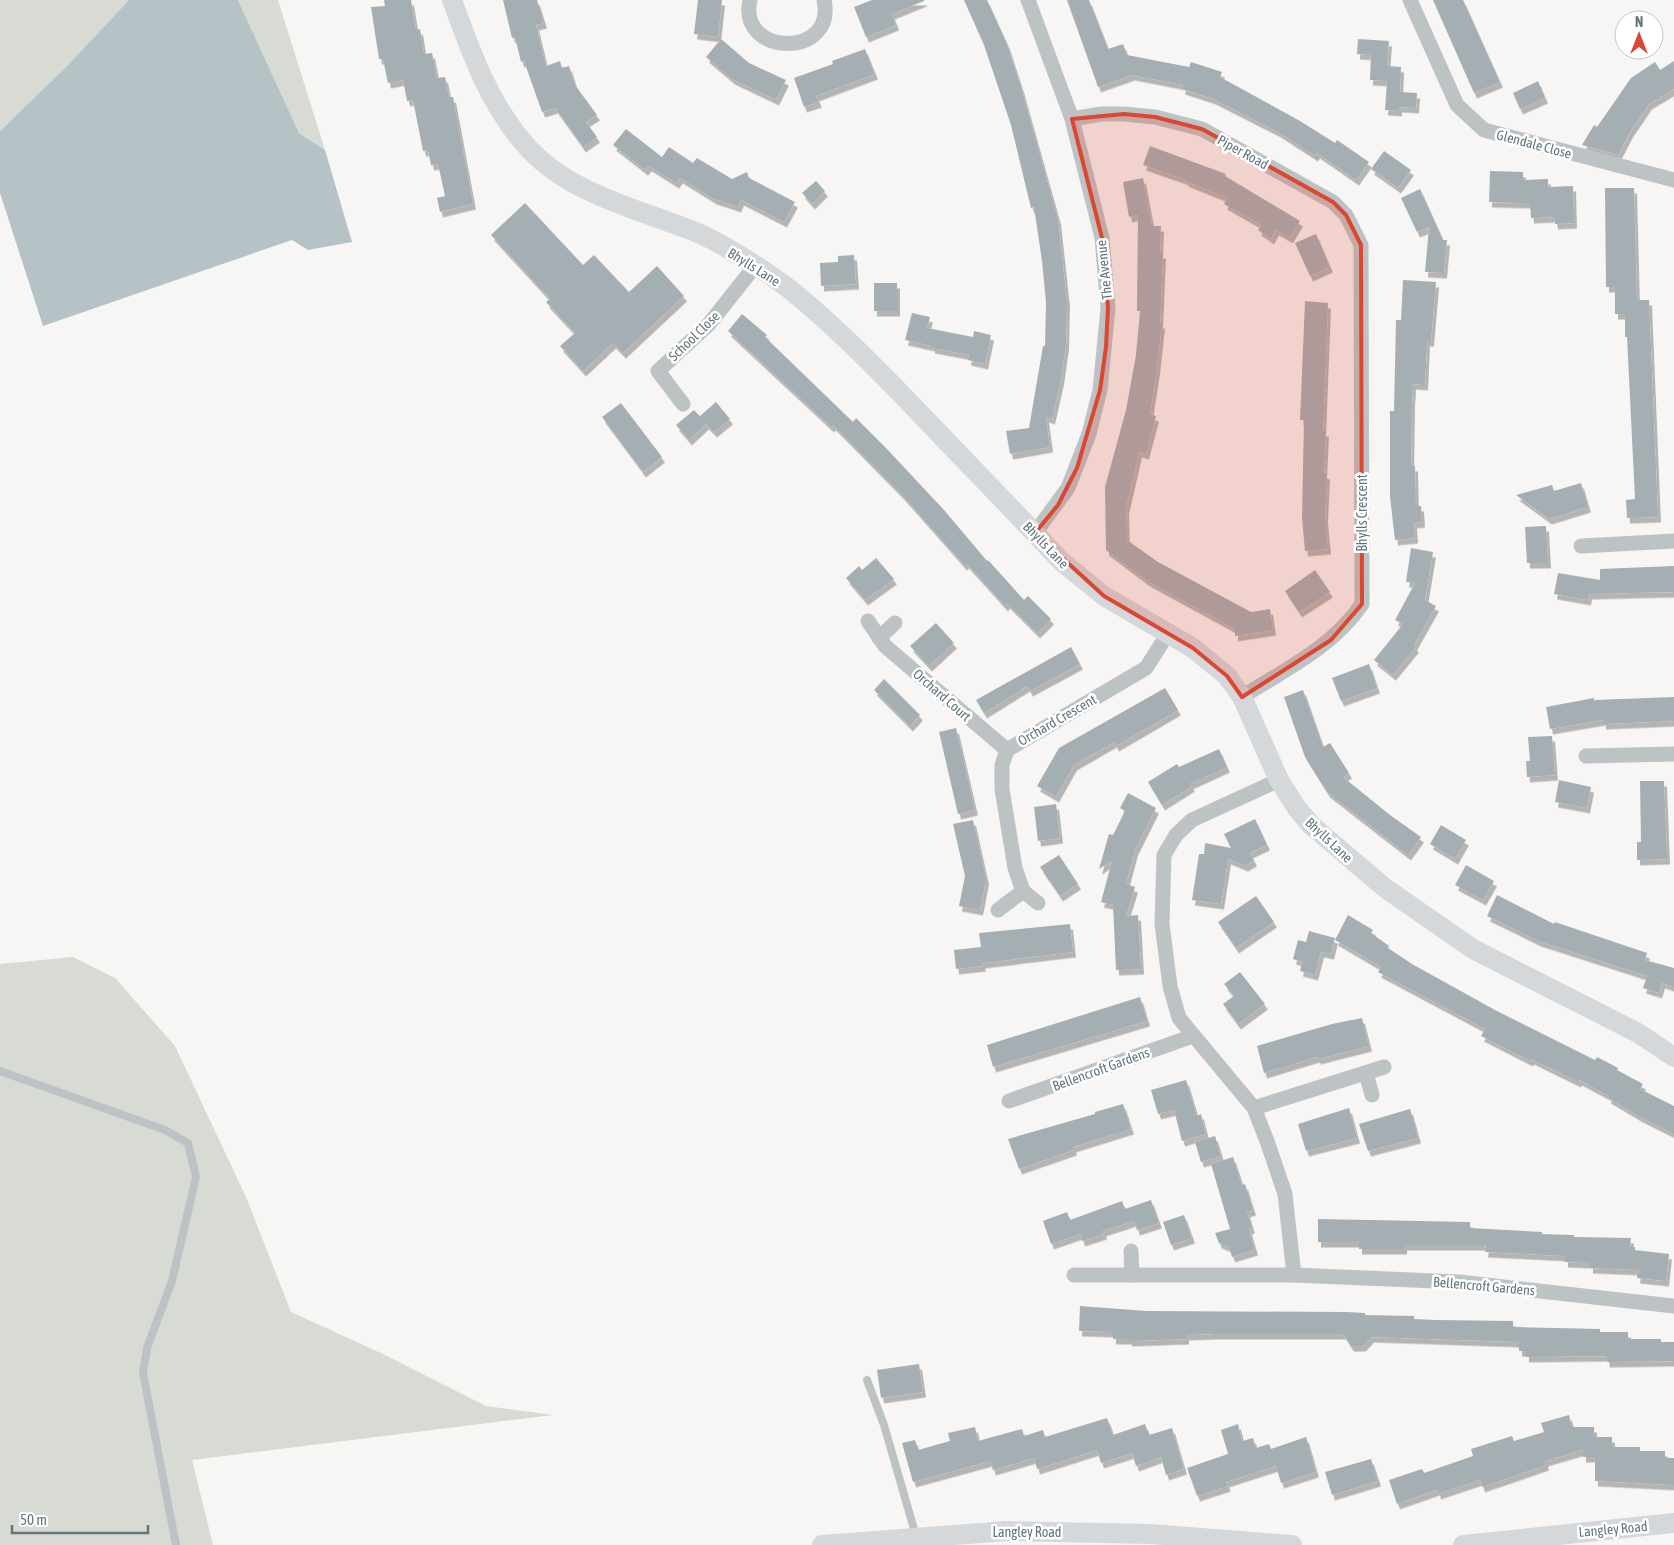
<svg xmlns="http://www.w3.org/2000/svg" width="1674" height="1545" font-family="'Asap Condensed',sans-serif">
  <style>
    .green { fill: #d7dbd3 }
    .water { fill: #b5c3c6 }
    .building { fill: #a5afb3; filter: url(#shadow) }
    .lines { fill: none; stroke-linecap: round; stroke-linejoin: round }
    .lane { stroke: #bdc3c5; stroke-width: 8 }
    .street { stroke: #bdc3c5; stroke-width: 15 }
    .secondary { stroke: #d4d8db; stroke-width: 20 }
    .marked { fill: #db4730; fill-opacity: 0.2; stroke: #db4730; stroke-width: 4; stroke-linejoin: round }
    .labels { text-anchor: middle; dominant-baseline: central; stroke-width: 5; stroke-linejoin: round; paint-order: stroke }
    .street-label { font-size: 14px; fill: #63757d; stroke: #fff }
  </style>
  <defs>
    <filter id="shadow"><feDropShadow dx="3" dy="5.5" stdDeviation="0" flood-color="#0004"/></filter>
  </defs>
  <rect width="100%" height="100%" fill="#f7f6f4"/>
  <g class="green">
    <path d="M 0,0 L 129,0 L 67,66 L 0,131 Z"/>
    <path d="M 238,0 L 278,0 L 325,150 L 299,133 Z"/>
    <path d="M 73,957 L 115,978 L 175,1046 L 246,1197 L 291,1312 L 383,1354 L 486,1406 L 553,1415 L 192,1460 L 213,1545 L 0,1545 L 0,964 Z"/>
  </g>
  <path class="water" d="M 129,0 L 238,0 L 299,133 L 325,150 L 352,242 L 308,250 L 292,240 L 43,326 L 0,193 L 0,131 L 67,66 Z"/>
  <g class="building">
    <path d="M 384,0 L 411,0 L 416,30 L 420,29 L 424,54 L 432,53 L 437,78 L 445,77 L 449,97 L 453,97 L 473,204 L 440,212 L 437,198 L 445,196 L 438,164 L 431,165 L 428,150 L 423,151 L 413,100 L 407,101 L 403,80 L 388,83 L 383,59 L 379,59 L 371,7 L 385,6 Z"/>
    <path d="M 503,0 L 537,0 L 544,23 L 536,25 L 546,66 L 560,61 L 562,68 L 569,66 L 575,85 L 597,115 L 586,122 L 597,137 L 583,147 L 555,108 L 542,112 L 524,61 L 521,62 L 515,37 L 512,38 Z"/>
    <path d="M 698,0 L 722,0 L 718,37 L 694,34 Z"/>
    <path d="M 872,0 L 924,0 L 924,1 L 892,14 L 896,25 L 866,37 L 854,7 Z"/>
    <path d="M 964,0 L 987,0 L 1007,44 L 1021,87 L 1058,219 L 1067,301 L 1066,344 L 1061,379 L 1052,419 L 1046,417 L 1050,447 L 1010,454 L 1006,431 L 1029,428 L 1043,346 L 1045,346 L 1046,302 L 1042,261 L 1034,207 L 1031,208 L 1011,125 L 984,45 Z"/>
    <path d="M 1067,0 L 1089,0 L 1108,49 L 1123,44 L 1127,55 L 1189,67 L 1191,62 L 1222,72 L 1220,77 L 1300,121 L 1335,143 L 1337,140 L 1369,162 L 1356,180 L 1317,153 L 1315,156 L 1278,132 L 1213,99 L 1182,89 L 1183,85 L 1132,75 L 1098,87 Z"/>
    <path d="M 1433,0 L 1463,0 L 1500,82 L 1474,93 Z"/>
    <path d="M 721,39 L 749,63 L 786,80 L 776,100 L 732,79 L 706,57 Z"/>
    <path d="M 1358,39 L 1389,41 L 1387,66 L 1401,67 L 1400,92 L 1417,93 L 1416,108 L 1399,107 L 1399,111 L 1385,110 L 1387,81 L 1370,80 L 1371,55 L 1357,54 Z"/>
    <path d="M 865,49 L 875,74 L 816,96 L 819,102 L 804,107 L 794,78 L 833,64 L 832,61 Z"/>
    <path d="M 1674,61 L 1674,89 L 1649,104 L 1630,132 L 1618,155 L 1582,145 L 1594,125 L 1597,127 L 1631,78 L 1655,62 L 1660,70 Z"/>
    <path d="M 1538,81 L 1545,98 L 1520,109 L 1513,93 Z"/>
    <path d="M 626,129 L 662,157 L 669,147 L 693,163 L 697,158 L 732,179 L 747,172 L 749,178 L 795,202 L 784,222 L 741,200 L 738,207 L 714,199 L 680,178 L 676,183 L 649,166 L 645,170 L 613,145 Z"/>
    <path d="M 1150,146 L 1226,174 L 1225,176 L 1300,221 L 1290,238 L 1276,230 L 1271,239 L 1258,230 L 1261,225 L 1224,204 L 1227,198 L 1185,181 L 1186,180 L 1143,165 Z"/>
    <path d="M 1384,151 L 1411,170 L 1398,188 L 1371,169 Z"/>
    <path d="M 1490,171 L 1523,172 L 1523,180 L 1548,179 L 1548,187 L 1573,186 L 1574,223 L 1555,224 L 1554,217 L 1531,218 L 1530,203 L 1489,202 Z"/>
    <path d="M 1143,178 L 1152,226 L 1161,226 L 1160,253 L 1163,253 L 1160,323 L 1162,323 L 1157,369 L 1150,414 L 1156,416 L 1146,454 L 1139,452 L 1126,509 L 1127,540 L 1158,562 L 1251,612 L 1270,609 L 1273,630 L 1235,636 L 1235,629 L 1147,581 L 1106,550 L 1105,487 L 1126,410 L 1136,355 L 1140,311 L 1137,311 L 1138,215 L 1129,217 L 1123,182 Z"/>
    <path d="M 816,181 L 825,191 L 812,204 L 802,193 Z"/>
    <path d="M 1605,188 L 1634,188 L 1637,300 L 1649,300 L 1658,517 L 1627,518 L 1626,500 L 1635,499 L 1627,337 L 1625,337 L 1625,314 L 1615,314 L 1615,287 L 1606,287 Z"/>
    <path d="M 1420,189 L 1443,240 L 1447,240 L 1444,273 L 1425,272 L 1429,227 L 1417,232 L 1401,198 Z"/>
    <path d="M 525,203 L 583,265 L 594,255 L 629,292 L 657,266 L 684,296 L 623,353 L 613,343 L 583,371 L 560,346 L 575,333 L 546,302 L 550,299 L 491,235 Z"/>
    <path d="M 1316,234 L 1330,267 L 1310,276 L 1295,243 Z"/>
    <path d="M 854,255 L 856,284 L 821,286 L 820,263 L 838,262 L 838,256 Z"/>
    <path d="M 1403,280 L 1436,282 L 1431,341 L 1427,341 L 1425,385 L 1413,384 L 1412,402 L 1411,466 L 1415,466 L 1416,506 L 1421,506 L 1422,522 L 1414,523 L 1415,538 L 1395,540 L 1390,497 L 1390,411 L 1394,411 L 1396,320 L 1401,320 Z"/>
    <rect x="874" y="283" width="23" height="28"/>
    <path d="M 1305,301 L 1328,303 L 1323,431 L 1326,431 L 1324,473 L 1327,474 L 1325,517 L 1328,549 L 1305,551 L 1302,518 L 1304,420 L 1300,420 Z"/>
    <path d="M 912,313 L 930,317 L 927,328 L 973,337 L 974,331 L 991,335 L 985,364 L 968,360 L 969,355 L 932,348 L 932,346 L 905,340 Z"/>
    <path d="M 742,314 L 767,335 L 765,337 L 853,422 L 856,418 L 886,448 L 944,510 L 987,561 L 988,560 L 1024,600 L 1028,596 L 1051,619 L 1037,633 L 1007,603 L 1005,606 L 966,563 L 964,565 L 902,495 L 833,425 L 831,427 L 728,331 Z"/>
    <path d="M 716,402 L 730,419 L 714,432 L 706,424 L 689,440 L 676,425 L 694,410 L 700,416 Z"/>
    <path d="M 621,403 L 662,457 L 643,472 L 602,417 Z"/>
    <path d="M 1581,483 L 1588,507 L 1549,519 L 1516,495 L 1552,485 L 1554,491 Z"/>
    <path d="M 1546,526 L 1548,563 L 1527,563 L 1525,527 Z"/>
    <path d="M 1411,548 L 1433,552 L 1425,600 L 1436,606 L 1414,645 L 1416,647 L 1393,675 L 1374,660 L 1403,624 L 1395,620 L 1415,583 L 1406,582 Z"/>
    <path d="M 876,558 L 894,579 L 865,600 L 846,578 L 859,566 L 862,570 Z"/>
    <path d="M 1674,566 L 1674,592 L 1589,594 L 1588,600 L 1554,594 L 1558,573 L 1600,580 L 1600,569 Z"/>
    <path d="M 1315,570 L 1330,592 L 1299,612 L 1285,591 Z"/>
    <path d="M 936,623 L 954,643 L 929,666 L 910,646 Z"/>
    <path d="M 1071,647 L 1080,664 L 1030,691 L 1027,686 L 984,713 L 976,700 Z"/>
    <path d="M 1369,664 L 1377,688 L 1341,701 L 1332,678 Z"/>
    <path d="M 884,679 L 920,715 L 910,726 L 874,690 Z"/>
    <path d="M 1165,688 L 1178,710 L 1116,746 L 1114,742 L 1074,765 L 1056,797 L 1037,786 L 1059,748 Z"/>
    <path d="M 1303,690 L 1323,747 L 1330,743 L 1349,773 L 1343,777 L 1390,815 L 1421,837 L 1408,855 L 1327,792 L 1305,757 L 1284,697 Z"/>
    <path d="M 1674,697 L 1674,721 L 1603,724 L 1603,720 L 1550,729 L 1546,707 L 1594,698 L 1594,700 Z"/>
    <path d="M 956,728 L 975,810 L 958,814 L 939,732 Z"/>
    <path d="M 1552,736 L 1555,775 L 1527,777 L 1526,761 L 1530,761 L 1528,737 Z"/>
    <path d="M 1219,749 L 1227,767 L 1190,784 L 1192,786 L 1162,805 L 1148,782 L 1177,764 L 1179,767 Z"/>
    <path d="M 1559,780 L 1591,787 L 1587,808 L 1555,802 Z"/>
    <path d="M 1640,781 L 1664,781 L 1667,859 L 1637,860 L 1637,842 L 1641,842 Z"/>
    <path d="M 1128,793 L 1156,808 L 1135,850 L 1126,884 L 1135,887 L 1126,916 L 1138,915 L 1141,969 L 1116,970 L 1113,905 L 1101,902 L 1112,861 L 1099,869 L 1109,834 L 1113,835 L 1125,811 L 1120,808 Z"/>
    <path d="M 1056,804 L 1060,838 L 1038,841 L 1034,807 Z"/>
    <path d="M 1255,819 L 1267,845 L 1250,853 L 1254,861 L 1245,866 L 1228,859 L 1221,904 L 1192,900 L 1199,854 L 1204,854 L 1205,843 L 1231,848 L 1224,834 Z"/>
    <path d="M 973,820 L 986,879 L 980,910 L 959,906 L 965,876 L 953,824 Z"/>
    <path d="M 1441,825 L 1466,840 L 1455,859 L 1430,844 Z"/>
    <path d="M 1059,855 L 1078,884 L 1060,896 L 1040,867 Z"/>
    <path d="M 1466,865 L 1494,881 L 1483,900 L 1455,885 Z"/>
    <path d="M 1497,895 L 1554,924 L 1555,922 L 1647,953 L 1645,960 L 1674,968 L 1674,987 L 1662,983 L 1659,993 L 1643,988 L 1647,976 L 1538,941 L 1487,916 Z"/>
    <path d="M 1256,896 L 1274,922 L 1236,948 L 1218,922 Z"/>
    <path d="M 1348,915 L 1373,930 L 1371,933 L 1389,946 L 1388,948 L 1412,964 L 1495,1010 L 1595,1060 L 1597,1057 L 1618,1068 L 1617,1070 L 1643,1084 L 1640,1089 L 1674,1106 L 1674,1134 L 1640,1117 L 1608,1098 L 1609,1096 L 1579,1080 L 1578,1082 L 1531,1059 L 1530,1061 L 1481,1036 L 1485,1029 L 1378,972 L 1381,967 L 1335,940 Z"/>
    <path d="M 1070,924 L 1073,952 L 982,963 L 983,966 L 956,969 L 954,950 L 981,947 L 979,933 Z"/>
    <path d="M 1309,931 L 1335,938 L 1331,954 L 1321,952 L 1315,975 L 1300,971 L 1302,962 L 1293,959 L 1298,940 L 1306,942 Z"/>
    <path d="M 1240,972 L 1265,1004 L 1238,1024 L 1223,1004 L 1234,996 L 1224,984 Z"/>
    <path d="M 1140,997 L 1147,1021 L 993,1067 L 987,1045 Z"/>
    <path d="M 1362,1018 L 1369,1046 L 1318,1059 L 1317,1057 L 1264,1073 L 1257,1046 L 1332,1024 Z"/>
    <path d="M 1186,1080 L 1197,1116 L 1201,1114 L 1206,1134 L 1182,1141 L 1174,1110 L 1158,1114 L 1151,1090 Z"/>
    <path d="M 1123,1104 L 1131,1129 L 1073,1147 L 1074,1150 L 1019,1169 L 1008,1139 L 1095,1114 L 1095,1112 Z"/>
    <path d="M 1349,1108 L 1357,1138 L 1306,1151 L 1298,1124 Z"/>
    <path d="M 1410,1109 L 1418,1138 L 1368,1151 L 1359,1124 Z"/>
    <path d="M 1215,1136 L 1221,1156 L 1201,1162 L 1195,1142 Z"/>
    <path d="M 1233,1157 L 1242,1185 L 1245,1184 L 1253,1210 L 1247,1212 L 1252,1228 L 1249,1229 L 1255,1250 L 1232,1257 L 1229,1247 L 1219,1243 L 1215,1233 L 1230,1229 L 1211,1164 Z"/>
    <path d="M 1151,1200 L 1159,1223 L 1137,1230 L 1134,1221 L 1103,1231 L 1104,1234 L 1082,1241 L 1080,1234 L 1051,1244 L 1043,1221 L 1067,1212 L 1070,1220 L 1122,1201 L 1125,1209 Z"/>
    <path d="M 1184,1215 L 1192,1238 L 1171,1245 L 1163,1222 Z"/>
    <path d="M 1318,1219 L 1470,1222 L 1470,1228 L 1542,1232 L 1542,1234 L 1574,1235 L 1574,1237 L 1631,1238 L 1630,1247 L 1635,1247 L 1635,1250 L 1669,1254 L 1666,1281 L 1637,1278 L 1638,1270 L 1590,1268 L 1590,1263 L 1565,1262 L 1565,1256 L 1485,1252 L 1486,1245 L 1404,1245 L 1404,1249 L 1359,1249 L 1359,1242 L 1318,1242 Z"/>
    <path d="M 1080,1306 L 1147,1311 L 1346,1312 L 1365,1313 L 1365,1315 L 1414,1316 L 1414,1319 L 1435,1320 L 1513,1321 L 1513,1327 L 1600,1329 L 1600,1332 L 1628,1332 L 1628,1339 L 1661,1339 L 1661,1342 L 1674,1342 L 1674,1361 L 1607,1362 L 1606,1356 L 1526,1357 L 1526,1351 L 1519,1351 L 1519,1342 L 1371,1337 L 1363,1346 L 1351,1346 L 1343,1334 L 1212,1334 L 1186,1335 L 1186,1339 L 1129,1341 L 1129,1339 L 1113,1339 L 1113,1332 L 1079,1331 Z"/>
    <path d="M 919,1364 L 923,1392 L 881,1398 L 877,1370 Z"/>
    <path d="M 1569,1415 L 1572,1427 L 1594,1427 L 1594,1437 L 1612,1437 L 1612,1447 L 1640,1447 L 1640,1451 L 1665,1451 L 1665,1458 L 1674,1458 L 1674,1485 L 1595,1481 L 1595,1457 L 1583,1457 L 1583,1450 L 1545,1461 L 1546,1465 L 1482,1487 L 1480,1480 L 1438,1494 L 1437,1490 L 1397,1504 L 1389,1480 L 1422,1469 L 1424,1473 L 1473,1456 L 1471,1449 L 1512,1436 L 1514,1441 L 1544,1432 L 1541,1423 Z"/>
    <path d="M 1107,1418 L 1113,1435 L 1145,1424 L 1149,1435 L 1172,1428 L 1184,1469 L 1166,1475 L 1161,1457 L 1136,1466 L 1132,1453 L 1101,1463 L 1097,1450 L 1037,1469 L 1034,1458 L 993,1470 L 990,1461 L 913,1482 L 902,1443 L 915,1440 L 918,1450 L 950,1441 L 948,1433 L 975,1427 L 978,1441 L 1022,1429 L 1024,1436 L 1043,1430 L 1045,1437 Z"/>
    <path d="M 1238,1424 L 1242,1441 L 1253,1438 L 1256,1448 L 1269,1444 L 1271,1449 L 1306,1437 L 1316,1472 L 1281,1483 L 1276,1466 L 1226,1482 L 1228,1486 L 1197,1496 L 1187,1468 L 1228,1454 L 1221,1430 Z"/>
    <path d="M 1371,1459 L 1378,1481 L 1332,1495 L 1325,1472 Z"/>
  </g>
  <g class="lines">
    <g class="lane">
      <path d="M 0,1071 L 165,1130 L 188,1143 L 196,1177 L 172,1281 L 147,1348 L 143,1373 L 176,1545"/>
      <path d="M 867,1380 L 884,1425 L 916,1536"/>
    </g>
    <g class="street">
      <path d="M 750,0 C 737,57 837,59 824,0"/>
      <path d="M 1028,0 L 1072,119 L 1102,238 L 1108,308 L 1100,390 L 1089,434 L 1068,488 L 1035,533"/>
      <path d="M 1410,0 L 1457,105 L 1484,130 L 1674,180"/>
      <path d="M 1072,119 L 1101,114 L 1124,114 L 1155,117 L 1202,129 L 1333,202 L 1346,215 L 1361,245 L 1362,604 C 1333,647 1284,670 1242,697"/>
      <path d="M 683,404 L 658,371 L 709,324 L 755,266"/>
      <path d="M 1581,546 L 1674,541"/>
      <path d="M 868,621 L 885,646 L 1007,750"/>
      <path d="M 879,638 L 895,623"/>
      <path d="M 1586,756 L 1674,754"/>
      <path d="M 1279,780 L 1192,820 L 1176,835 L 1164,855 L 1162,924 L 1170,986 L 1179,1018 L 1254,1108 L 1267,1141 L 1285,1194 L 1294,1275"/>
      <path d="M 1038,903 L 1023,891 L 1015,868 L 1002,789 L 1002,765 L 1007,750 L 1146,668 L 1167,635"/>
      <path d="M 998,910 L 1023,891"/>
      <path d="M 1366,1073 L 1372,1095"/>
      <path d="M 1009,1101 L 1193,1036"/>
      <path d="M 1254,1108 L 1384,1067"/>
      <path d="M 1131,1251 L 1132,1275"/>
      <path d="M 1074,1275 L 1294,1275 L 1459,1282 L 1674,1306"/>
    </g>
    <g class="secondary">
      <path d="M 452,0 C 471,53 491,109 530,150 C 574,196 642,210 698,233 C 724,244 770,274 792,291 C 842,332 887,379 931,425 C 974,470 1018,515 1061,561 L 1104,596 L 1193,648 L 1227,676 L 1242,697 L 1279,780 L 1296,807 L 1311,825 L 1385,888 L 1473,949 L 1638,1033 L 1674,1057"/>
      <path d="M 822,1545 L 1007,1531 L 1150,1534 L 1292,1545"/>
      <path d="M 1463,1545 L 1674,1523"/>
    </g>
  </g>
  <path class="marked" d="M 1124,114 L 1155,117 L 1202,129 L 1333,202 L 1346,215 L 1361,245 L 1362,604 L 1331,640 L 1242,697 L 1227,676 L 1193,648 L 1104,596 L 1035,533 L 1058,505 L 1077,468 L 1100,390 L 1106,347 L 1108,308 L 1102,238 L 1072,119 Z"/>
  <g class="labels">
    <g class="street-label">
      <text transform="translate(1534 144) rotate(15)">Glendale Close</text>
      <text transform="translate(1243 152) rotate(29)">Piper Road</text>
      <text transform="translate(754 267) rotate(32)">Bhylls Lane</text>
      <text transform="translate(1104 270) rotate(-96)">The Avenue</text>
      <text transform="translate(694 336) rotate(-44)">School Close</text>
      <text transform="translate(1362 513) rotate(-90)">Bhylls Crescent</text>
      <text transform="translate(1046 545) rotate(46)">Bhylls Lane</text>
      <text transform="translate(942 695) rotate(41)">Orchard Court</text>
      <text transform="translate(1057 720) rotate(-30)">Orchard Crescent</text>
      <text transform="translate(1329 840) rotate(43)">Bhylls Lane</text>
      <text transform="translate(1101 1069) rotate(-20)">Bellencroft Gardens</text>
      <text transform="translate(1484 1286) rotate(5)">Bellencroft Gardens</text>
      <text transform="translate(1613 1529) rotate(-5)">Langley Road</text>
      <text x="1027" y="1532">Langley Road</text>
    </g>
  </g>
  <g transform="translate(1639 35)"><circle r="24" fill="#ffffff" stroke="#c1c8cb"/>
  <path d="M0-4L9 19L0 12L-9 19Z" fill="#db4730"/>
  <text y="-8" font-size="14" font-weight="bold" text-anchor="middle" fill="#63757d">N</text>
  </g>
  <path d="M12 1525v8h136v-8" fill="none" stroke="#63757d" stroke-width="2.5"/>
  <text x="20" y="1525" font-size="15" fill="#63757d" stroke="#ffffff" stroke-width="4" paint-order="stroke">50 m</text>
</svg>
